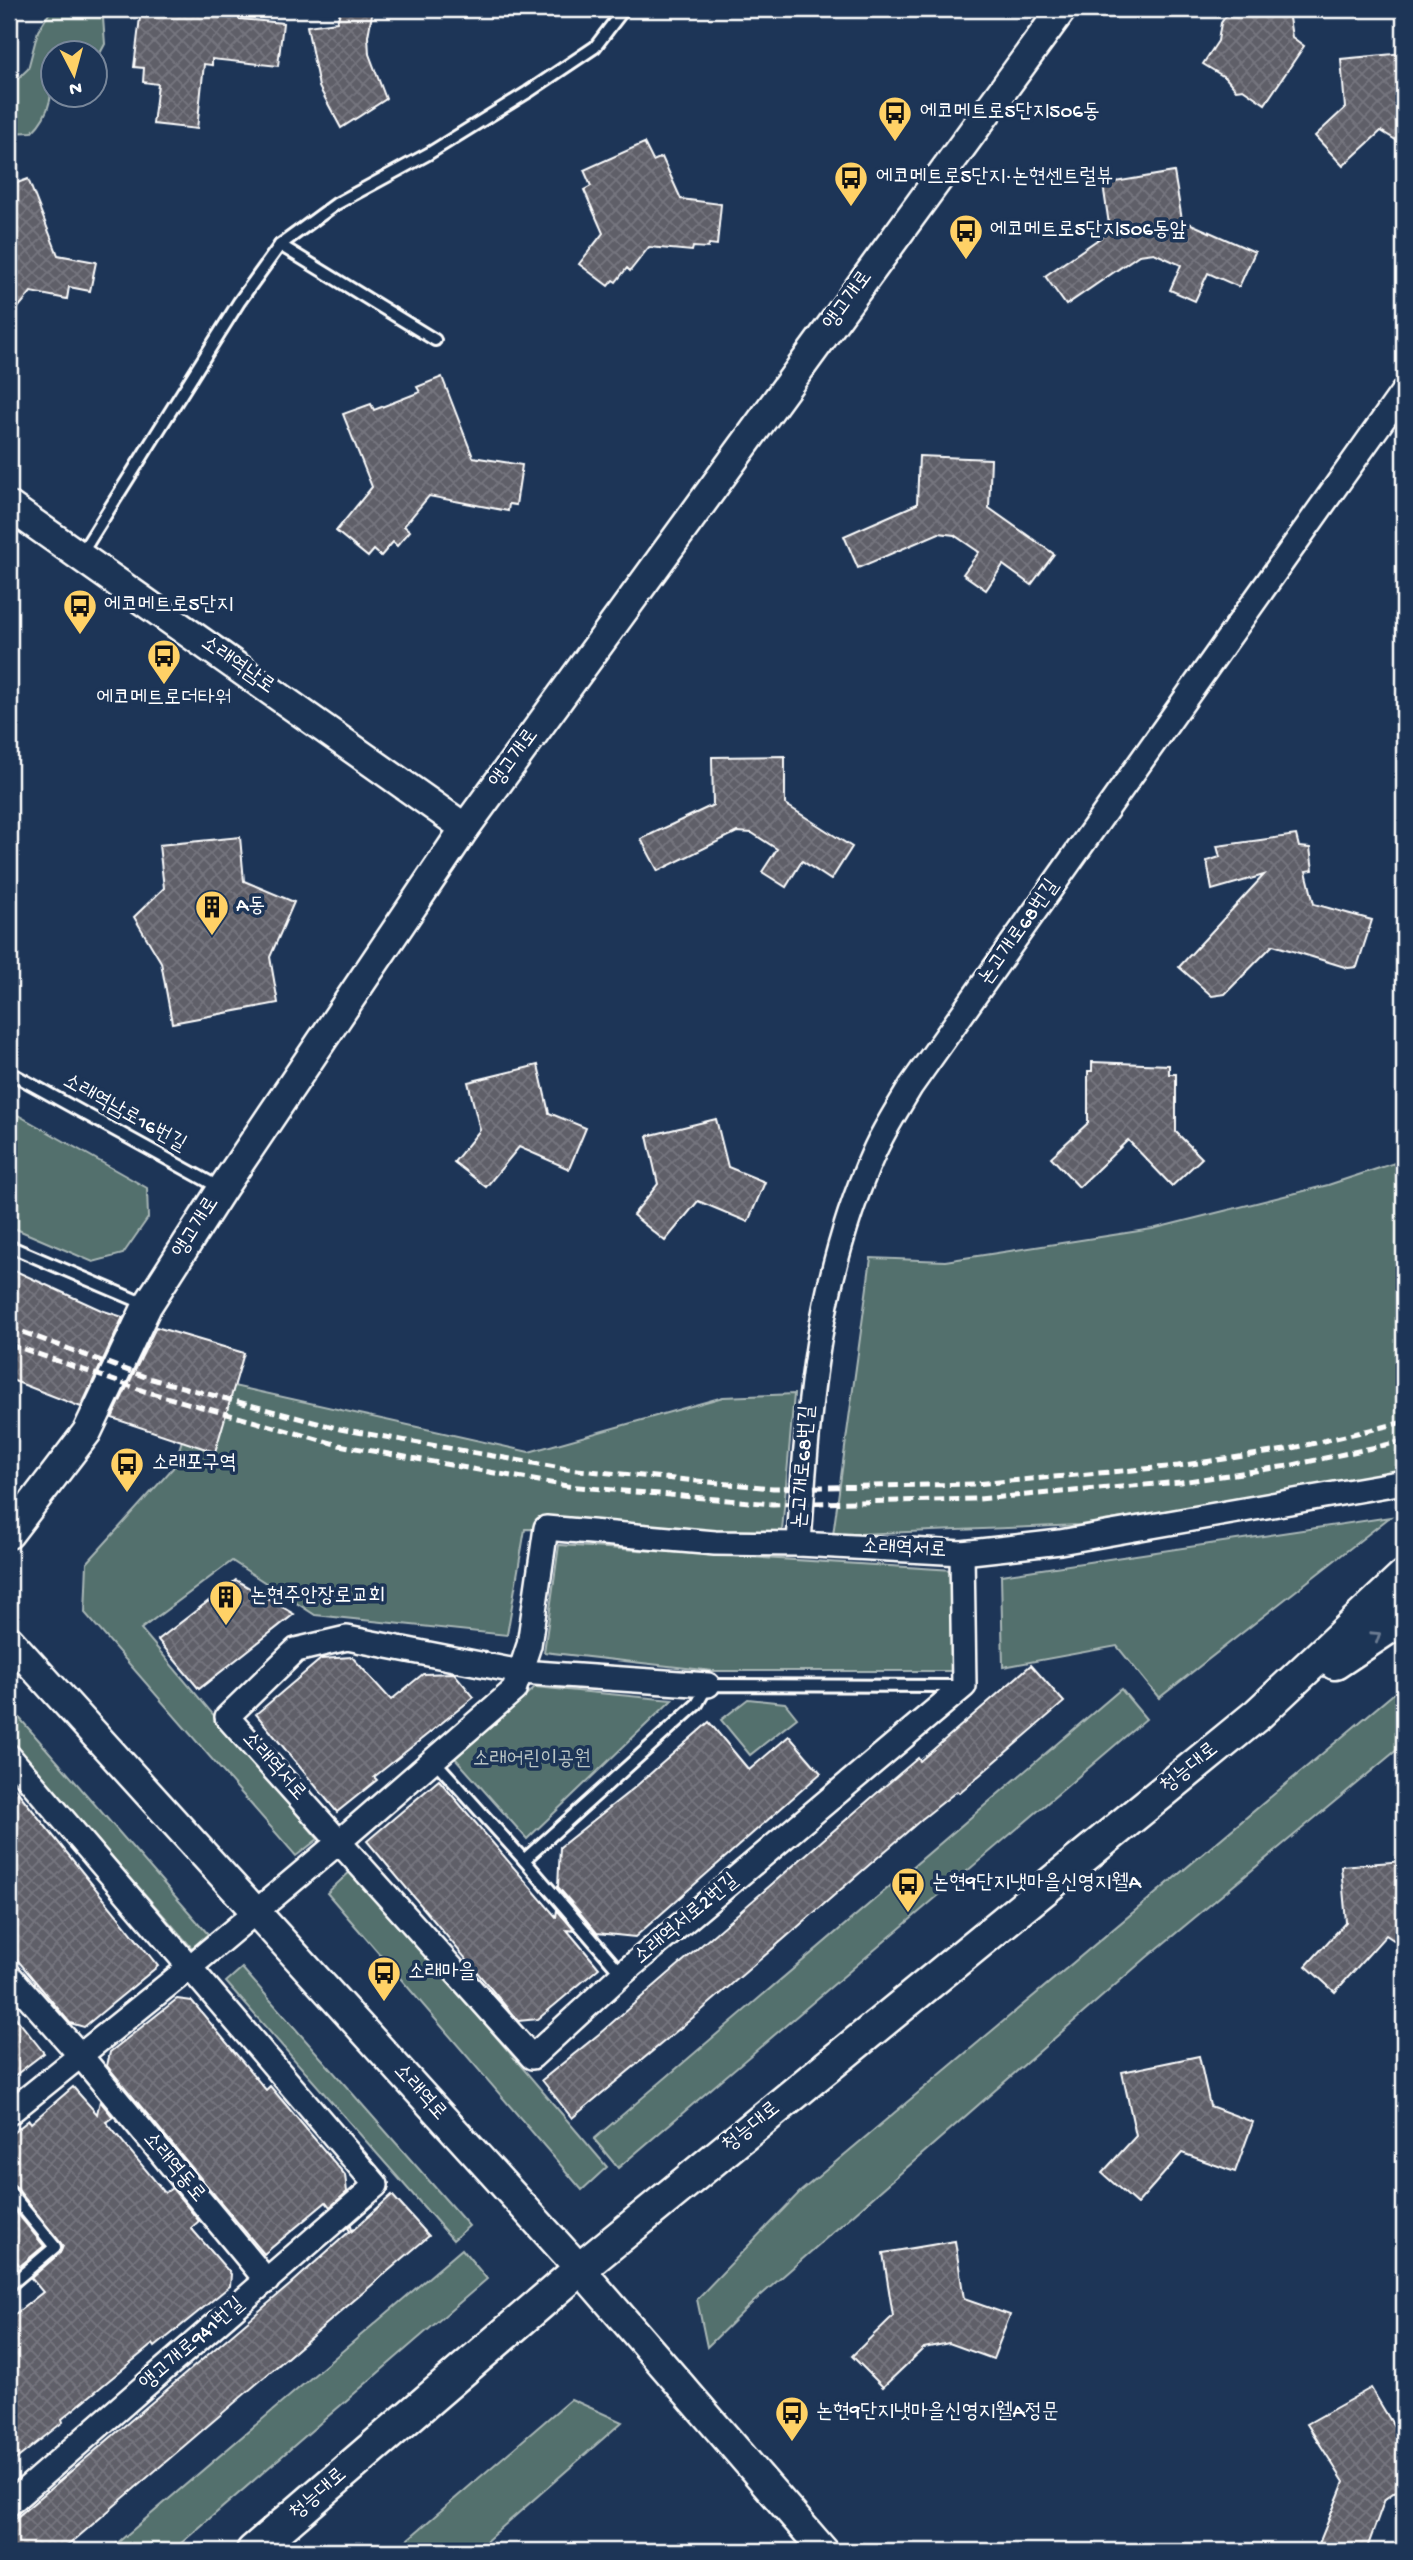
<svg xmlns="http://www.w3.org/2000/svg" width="1413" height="2560" font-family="'Gochi Hand','Poor Story',sans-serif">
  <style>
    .green { fill: #536f6d; stroke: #a9b7b6; stroke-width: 2 }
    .building { fill: url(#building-cross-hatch); stroke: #fff; stroke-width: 2 }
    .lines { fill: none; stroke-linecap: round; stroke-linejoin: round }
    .service-casing { stroke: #fff; stroke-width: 16 }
    .minor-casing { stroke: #fff; stroke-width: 28 }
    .tertiary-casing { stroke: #fff; stroke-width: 33 }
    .secondary-casing { stroke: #fff; stroke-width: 37 }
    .service { stroke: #1d3557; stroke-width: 10 }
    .minor { stroke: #1d3557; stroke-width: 23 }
    .tertiary { stroke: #1d3557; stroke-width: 28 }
    .secondary { stroke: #1d3557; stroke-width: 32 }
    .rail { stroke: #fff; stroke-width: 5; stroke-dasharray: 10 5; stroke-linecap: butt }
    .oneway { stroke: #6c7c92 }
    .labels { text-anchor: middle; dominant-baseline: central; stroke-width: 7; stroke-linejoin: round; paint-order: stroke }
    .poi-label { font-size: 21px; fill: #fff; stroke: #1d3557; text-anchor: start }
    .street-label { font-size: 21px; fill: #fff; stroke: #1d3557 }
    .park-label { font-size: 21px; fill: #bac5c5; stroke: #1d3557 }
  </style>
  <defs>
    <pattern id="building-cross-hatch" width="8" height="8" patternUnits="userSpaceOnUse" patternTransform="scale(1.75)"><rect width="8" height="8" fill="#5e5e68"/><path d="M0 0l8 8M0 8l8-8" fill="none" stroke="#76767f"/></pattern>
  </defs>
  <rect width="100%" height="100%" fill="#1d3557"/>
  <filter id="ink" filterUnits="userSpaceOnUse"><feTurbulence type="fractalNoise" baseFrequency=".0143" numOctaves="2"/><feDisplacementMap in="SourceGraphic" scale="14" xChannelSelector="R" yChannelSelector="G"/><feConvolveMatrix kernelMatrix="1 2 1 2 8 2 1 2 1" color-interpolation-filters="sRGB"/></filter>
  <g filter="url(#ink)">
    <g class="green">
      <path d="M 52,9 L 94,9 L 103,18 L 105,44 L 95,63 L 94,52 L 52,52 C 52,83 56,109 32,132 L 9,133 L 9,87 L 28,69 L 38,31 Z"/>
      <path d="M 9,1110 L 147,1188 L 148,1218 L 123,1254 L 93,1262 L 9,1226 Z"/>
      <path d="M 1404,1160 L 1404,1469 L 1358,1479 L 1080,1525 L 833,1535 L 871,1258 L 945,1261 L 1152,1229 L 1328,1185 Z"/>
      <path d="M 202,1379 L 529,1452 L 723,1397 L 794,1394 L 782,1531 L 525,1529 L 507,1635 L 315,1615 L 232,1561 L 141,1629 L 318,1839 L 296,1856 L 85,1613 L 87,1563 L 173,1468 Z"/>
      <path d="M 1390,1517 L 1159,1698 L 1117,1646 L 1003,1667 L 1001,1575 Z"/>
      <path d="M 559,1545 L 953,1570 L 953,1671 L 713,1671 L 544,1652 Z"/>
      <path d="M 1404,1685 L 1404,1744 L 1146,1958 L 750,2305 L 707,2347 L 697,2299 L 800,2192 Z"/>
      <path d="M 535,1687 L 672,1700 L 527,1839 L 455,1758 Z"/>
      <path d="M 1121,1689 L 1146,1719 L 618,2168 L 594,2139 Z"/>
      <path d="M 748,1699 L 785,1703 L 797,1718 L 750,1755 L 721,1720 Z"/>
      <path d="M 9,1706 L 208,1934 L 192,1948 L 9,1739 Z"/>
      <path d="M 353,1869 L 607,2167 L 582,2190 L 327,1893 Z"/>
      <path d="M 242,1968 L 469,2226 L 453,2240 L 226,1982 Z"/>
      <path d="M 462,2249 L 487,2279 L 172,2551 L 108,2551 Z"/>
      <path d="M 571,2399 L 622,2422 L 475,2551 L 394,2551 Z"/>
    </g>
    <g class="building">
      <path d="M 141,9 L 241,9 L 240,19 L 283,23 L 278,66 L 212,59 L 212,65 L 204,64 L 197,129 L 153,124 L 158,84 L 143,82 L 144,68 L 134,67 Z"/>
      <path d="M 341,9 L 373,9 L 368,36 L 369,54 L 386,99 L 341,128 L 319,87 L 307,26 L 337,22 Z"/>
      <path d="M 1238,9 L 1282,9 L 1289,18 L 1292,37 L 1304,46 L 1265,104 L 1243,89 L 1236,90 L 1226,78 L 1203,64 L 1218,41 L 1221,23 L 1225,17 Z"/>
      <path d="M 1404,53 L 1404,145 L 1381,131 L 1343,166 L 1315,136 L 1345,108 L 1341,59 Z"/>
      <path d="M 644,143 L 653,161 L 662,157 L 681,199 L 721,204 L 717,245 L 709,244 L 708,248 L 693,247 L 692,251 L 649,247 L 630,271 L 627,268 L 616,282 L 613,280 L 608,286 L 579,264 L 603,233 L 584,190 L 591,186 L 584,170 Z"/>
      <path d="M 1174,172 L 1182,220 L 1255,252 L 1239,287 L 1208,273 L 1195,301 L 1170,290 L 1181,265 L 1154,253 L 1139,255 L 1066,305 L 1045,276 L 1110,231 L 1103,184 Z"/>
      <path d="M 28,179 L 58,255 L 96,262 L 90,291 L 69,287 L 67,299 L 31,292 L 9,319 L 9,186 Z"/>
      <path d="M 442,377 L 473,457 L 522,465 L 516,505 L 509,504 L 508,511 L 429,496 L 404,526 L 410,531 L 397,546 L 393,542 L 381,556 L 374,550 L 368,557 L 336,531 L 372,487 L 343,414 L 371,404 L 374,410 L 420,392 L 417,387 Z"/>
      <path d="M 919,456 L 991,459 L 989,508 L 1054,554 L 1031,585 L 1003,565 L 986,590 L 963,574 L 979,552 L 954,535 L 939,533 L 858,568 L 844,536 L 917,504 Z"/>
      <path d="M 785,756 L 785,804 L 852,847 L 831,880 L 802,861 L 786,887 L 762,872 L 777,849 L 752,833 L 737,832 L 658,871 L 641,839 L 713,805 L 712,757 Z"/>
      <path d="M 1296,835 L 1299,847 L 1310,848 L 1313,870 L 1306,871 L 1314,904 L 1372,920 L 1357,967 L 1348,968 L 1273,945 L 1225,994 L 1212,996 L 1179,967 L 1264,875 L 1212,890 L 1207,861 L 1220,857 L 1217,846 Z"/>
      <path d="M 240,837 L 244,881 L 294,902 L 270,957 L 278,1003 L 172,1023 L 161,962 L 134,917 L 164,888 L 159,845 Z"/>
      <path d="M 1092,1062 L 1169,1065 L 1169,1074 L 1176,1074 L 1176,1132 L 1202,1158 L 1172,1186 L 1128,1140 L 1079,1187 L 1051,1157 L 1088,1123 L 1088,1071 L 1092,1071 Z"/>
      <path d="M 538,1065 L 549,1113 L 586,1128 L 569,1169 L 519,1147 L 486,1187 L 454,1162 L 480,1130 L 468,1082 Z"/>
      <path d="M 716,1119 L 728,1167 L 765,1182 L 748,1222 L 698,1201 L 665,1241 L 633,1215 L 658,1184 L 647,1136 Z"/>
      <path d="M 9,1268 L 101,1310 L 123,1317 L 81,1407 L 9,1379 Z"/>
      <path d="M 156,1327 L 244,1353 L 215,1452 L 112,1418 Z"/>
      <path d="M 236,1580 L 294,1614 L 199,1689 L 158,1640 Z"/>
      <path d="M 352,1657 L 391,1700 L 423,1674 L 454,1673 L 474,1697 L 374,1777 L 377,1780 L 337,1812 L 256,1714 L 321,1659 Z"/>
      <path d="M 1031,1665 L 1064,1702 L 959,1793 L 957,1791 L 922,1819 L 702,2010 L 572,2118 L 542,2080 L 599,2034 L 885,1786 L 918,1758 L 920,1761 Z"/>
      <path d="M 709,1722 L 749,1770 L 789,1736 L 821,1773 L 635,1937 L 597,1933 L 558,1887 L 560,1847 L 634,1788 Z"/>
      <path d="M 439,1780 L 556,1917 L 557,1910 L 575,1931 L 567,1930 L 599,1968 L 538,2019 L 518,2021 L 367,1841 Z"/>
      <path d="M 9,1781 L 158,1966 L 84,2027 L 70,2023 L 9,1950 Z"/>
      <path d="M 1404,1861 L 1404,1947 L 1386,1935 L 1335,1992 L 1306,1966 L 1346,1922 L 1341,1866 Z"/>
      <path d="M 177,1999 L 192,2001 L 266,2090 L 270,2086 L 345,2175 L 347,2192 L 330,2207 L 326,2202 L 264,2254 L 107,2066 L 110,2052 Z"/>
      <path d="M 9,2009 L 44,2053 L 9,2080 Z"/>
      <path d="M 1199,2056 L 1210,2106 L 1253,2122 L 1235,2172 L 1182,2153 L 1137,2204 L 1102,2173 L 1136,2136 L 1122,2072 Z"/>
      <path d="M 73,2087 L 97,2114 L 100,2101 L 113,2117 L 106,2122 L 165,2193 L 172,2188 L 199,2221 L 191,2228 L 231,2274 L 230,2286 L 155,2347 L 153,2344 L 62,2419 L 63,2422 L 9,2465 L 9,2319 L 43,2292 L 31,2278 L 60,2253 L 63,2246 L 15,2186 L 9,2183 L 9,2136 L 29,2120 L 31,2123 Z"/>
      <path d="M 392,2195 L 429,2236 L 71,2543 L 60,2551 L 9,2551 L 9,2524 L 291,2284 L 350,2231 L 348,2228 L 351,2225 L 352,2231 Z"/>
      <path d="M 9,2203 L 44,2246 L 20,2266 L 9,2252 Z"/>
      <path d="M 955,2241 L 964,2299 L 1010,2315 L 993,2359 L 949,2343 L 924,2348 L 883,2387 L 852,2356 L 893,2316 L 883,2253 Z"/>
      <path d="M 1371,2388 L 1404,2443 L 1404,2485 L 1385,2499 L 1366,2551 L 1316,2551 L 1344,2482 L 1307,2424 Z"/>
    </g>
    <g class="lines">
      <g class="service-casing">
        <g id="service">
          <path d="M 280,245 L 435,340"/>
          <path d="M 81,554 L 239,302 L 280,245 L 336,204 L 428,154 L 528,92 L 595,47 L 624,9"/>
          <path d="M 9,1072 L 222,1189"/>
          <path d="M 9,1246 L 145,1304"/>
          <path d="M 433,1759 L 524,1860 L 622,1974"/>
          <path d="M 524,1860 L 697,1704 L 708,1685 L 958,1686"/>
          <path d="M 9,2191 L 55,2247 L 9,2286"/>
        </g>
      </g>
      <g class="minor-casing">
        <g id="minor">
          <path d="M 799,1544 C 807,1410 818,1276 874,1152 C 884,1129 898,1108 911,1086 L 1404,390"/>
          <path d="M 708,1685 L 521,1672 L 347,1638 L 296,1650 L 227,1717 L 532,2057 L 622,1974 L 964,1686 L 962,1553"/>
          <path d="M 9,1756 L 376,2185 L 9,2504"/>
          <path d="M 9,1975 L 80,2055 L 267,2281"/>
          <path d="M 9,2113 L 190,1967 L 340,1841 L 514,1690 L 529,1645 L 546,1528 L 715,1543 L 799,1544 L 962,1553 L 1060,1542 L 1404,1482"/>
        </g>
      </g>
      <g class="tertiary-casing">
        <g id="tertiary">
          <path d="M 9,506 L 465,828"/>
          <path d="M 9,1534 L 87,1432 L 147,1306 L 222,1189 L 465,828 L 1062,9"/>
          <path d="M 9,1640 L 580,2269 L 824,2551"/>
        </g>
      </g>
      <g class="secondary-casing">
        <g id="secondary">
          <path d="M 1335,1663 L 1404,1617"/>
          <path d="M 253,2551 L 580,2269 L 1258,1714 L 1404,1577"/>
        </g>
      </g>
      <use href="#service" class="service"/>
      <use href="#minor" class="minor"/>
      <use href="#tertiary" class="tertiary"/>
      <use href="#secondary" class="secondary"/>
      <g class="rail">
        <path d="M 9,1327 L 148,1378 L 340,1429 L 567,1469 L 773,1488 L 976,1484 L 1178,1466 L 1285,1450 L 1404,1422"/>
        <path d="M 9,1344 L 144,1391 L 339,1445 L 567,1486 L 773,1504 L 978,1499 L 1181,1482 L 1288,1466 L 1404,1441"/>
      </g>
    </g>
    <defs><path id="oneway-chevron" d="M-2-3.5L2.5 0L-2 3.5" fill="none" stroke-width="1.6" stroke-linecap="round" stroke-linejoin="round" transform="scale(1.75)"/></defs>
    <use class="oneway" href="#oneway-chevron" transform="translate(1376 1636) rotate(-33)"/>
  </g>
  <defs>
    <g id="bus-pin" transform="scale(1.75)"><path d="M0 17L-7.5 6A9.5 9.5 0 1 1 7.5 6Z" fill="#ffd166" stroke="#1d3557"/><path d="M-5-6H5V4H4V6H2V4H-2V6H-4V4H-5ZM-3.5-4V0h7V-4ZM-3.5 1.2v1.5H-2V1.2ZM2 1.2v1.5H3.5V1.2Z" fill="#111"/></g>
    <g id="building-pin" transform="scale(1.75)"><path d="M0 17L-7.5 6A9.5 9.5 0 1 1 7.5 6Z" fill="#ffd166" stroke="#1d3557"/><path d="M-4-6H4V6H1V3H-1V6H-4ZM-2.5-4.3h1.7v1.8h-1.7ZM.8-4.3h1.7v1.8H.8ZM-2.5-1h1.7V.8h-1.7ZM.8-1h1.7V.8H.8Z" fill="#111"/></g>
  </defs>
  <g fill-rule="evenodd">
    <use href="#bus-pin" x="895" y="113"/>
    <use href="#bus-pin" x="851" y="178"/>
    <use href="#bus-pin" x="966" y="231"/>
    <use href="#bus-pin" x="80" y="606"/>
    <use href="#bus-pin" x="164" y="656"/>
    <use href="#building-pin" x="212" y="907"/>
    <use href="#bus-pin" x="127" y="1464"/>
    <use href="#building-pin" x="226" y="1597"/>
    <use href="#bus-pin" x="908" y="1884"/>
    <use href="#bus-pin" x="384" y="1973"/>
    <use href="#bus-pin" x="792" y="2413"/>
  </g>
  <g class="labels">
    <g class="poi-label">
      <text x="920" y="113">에코메트로5단지506동</text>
      <text x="876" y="178">에코메트로5단지·논현센트럴뷰</text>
      <text x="990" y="231">에코메트로5단지506동앞</text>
      <text x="104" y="606">에코메트로5단지</text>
      <text x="164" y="699" text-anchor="middle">에코메트로더타워</text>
      <text x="236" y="907">A동</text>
      <text x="152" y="1464">소래포구역</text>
      <text x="250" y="1597">논현주안장로교회</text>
      <text x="932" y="1884">논현9단지냇마을신영지웰A</text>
      <text x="408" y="1973">소래마을</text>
      <text x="816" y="2413">논현9단지냇마을신영지웰A정문</text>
    </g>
    <g class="street-label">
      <text transform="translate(849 301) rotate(-54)">앵고개로</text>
      <text transform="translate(237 666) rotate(35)">소래역남로</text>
      <text transform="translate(515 759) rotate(-54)">앵고개로</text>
      <text transform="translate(1020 933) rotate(-55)">논고개로68번길</text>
      <text transform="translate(124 1114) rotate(29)">소래역남로16번길</text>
      <text transform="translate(197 1228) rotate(-58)">앵고개로</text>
      <text transform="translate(805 1467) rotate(-86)">논고개로68번길</text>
      <text transform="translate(904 1550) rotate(3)">소래역서로</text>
      <text transform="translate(273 1767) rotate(48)">소래역서로</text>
      <text transform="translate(1190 1769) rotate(-39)">청능대로</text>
      <text transform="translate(687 1920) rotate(-40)">소래역서로2번길</text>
      <text transform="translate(419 2093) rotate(48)">소래역로</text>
      <text transform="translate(752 2128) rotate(-39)">청능대로</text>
      <text transform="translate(173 2168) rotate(50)">소래역동로</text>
      <text transform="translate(193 2345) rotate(-41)">앵고개로941번길</text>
      <text transform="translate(319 2495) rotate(-41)">청능대로</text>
    </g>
    <g class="park-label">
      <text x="532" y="1760">소래어린이공원</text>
    </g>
  </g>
  <rect width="1413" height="2560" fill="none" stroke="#1d3557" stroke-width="35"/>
  <rect x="18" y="18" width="1378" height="2525" fill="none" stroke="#fff" stroke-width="2.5" filter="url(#ink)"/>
  <g transform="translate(74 74) rotate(174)"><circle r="33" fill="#1d3557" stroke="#77869a" stroke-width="2"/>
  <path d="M0-5L12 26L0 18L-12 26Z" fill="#ffd166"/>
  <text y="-10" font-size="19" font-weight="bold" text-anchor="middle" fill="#ffffff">N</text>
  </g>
</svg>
